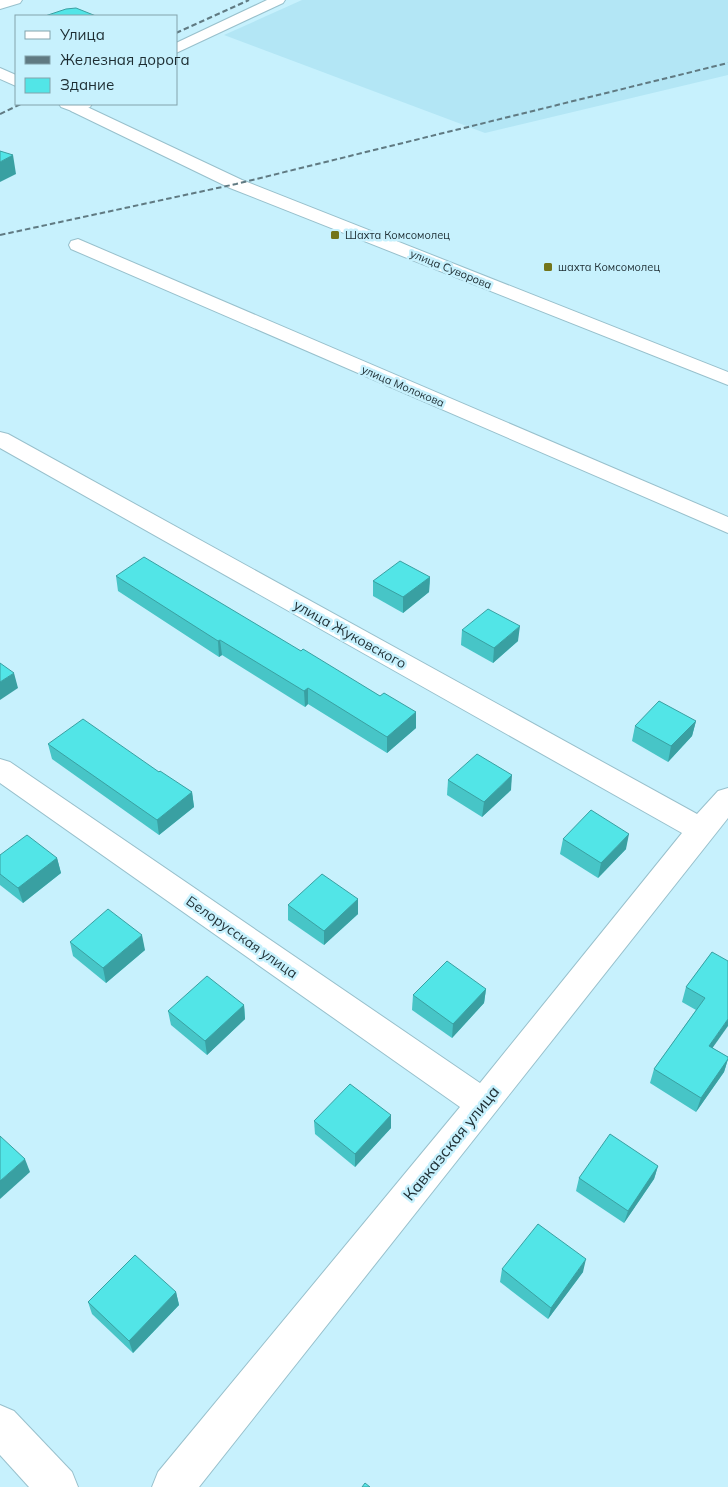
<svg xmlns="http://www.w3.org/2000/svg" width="728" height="1487" font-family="Mulish,sans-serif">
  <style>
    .built { fill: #b3e6f5 }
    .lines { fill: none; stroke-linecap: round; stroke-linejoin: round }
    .minor-casing { stroke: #98c0cc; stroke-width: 2 }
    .major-casing { stroke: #98c0cc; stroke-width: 2 }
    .minor { fill: #fff; fill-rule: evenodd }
    .major { fill: #fff; fill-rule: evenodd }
    .rail { stroke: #607a82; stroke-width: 2; stroke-dasharray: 5.5 3; stroke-linecap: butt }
    .wall { fill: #47c5c7 }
    .shaded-wall { fill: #39a0a2 }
    .building { fill: #52e5e7; stroke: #39a0a2 }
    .poi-dot { fill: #73751b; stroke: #c7f1fd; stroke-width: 2 }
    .labels { text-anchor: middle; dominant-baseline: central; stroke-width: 5; stroke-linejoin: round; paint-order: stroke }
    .far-poi-label { font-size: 11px; fill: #1d2d32; stroke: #c7f1fd; text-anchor: start }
    .far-street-label { font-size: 11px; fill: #1d2d32; stroke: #c7f1fd }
    .street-label { font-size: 14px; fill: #1d2d32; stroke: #c7f1fd }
    .near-street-label { font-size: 16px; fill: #1d2d32; stroke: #c7f1fd }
  </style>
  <rect width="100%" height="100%" fill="#c7f1fd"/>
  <path class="built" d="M 302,0 L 728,0 L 728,75 L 485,133 L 224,35 Z"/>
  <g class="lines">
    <g class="minor-casing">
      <g id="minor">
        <path d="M 0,0 L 22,0 L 20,3 L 0,9 Z"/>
        <path d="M 75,104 L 83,105 L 242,180 L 728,372 L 728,385 L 230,188 L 71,111 L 69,108 Z"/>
        <path d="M 78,239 L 728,517 L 728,533 L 71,249 L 69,245 L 71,241 Z"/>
        <path d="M 0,432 L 8,434 L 697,814 L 718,791 L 728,788 L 728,818 L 199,1487 L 152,1487 L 158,1472 L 460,1107 L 0,783 L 0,759 L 10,762 L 480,1083 L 682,833 L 0,448 Z"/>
        <path d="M 0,1405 L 14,1411 L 72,1472 L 78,1487 L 29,1487 L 0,1455 Z"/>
      </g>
    </g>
    <g class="major-casing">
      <g id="major">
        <path d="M 267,0 L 285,0 L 283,3 L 176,53 L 176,43 Z"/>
        <path d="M 0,68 L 16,75 L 16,86 L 0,79 Z"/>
        <path d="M 59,104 L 92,104 L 90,107 L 77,113 L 61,107 Z"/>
      </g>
    </g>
    <use href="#minor" class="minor"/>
    <use href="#major" class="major"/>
    <g class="rail">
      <path d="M 176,33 L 249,0"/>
      <path d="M 0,114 L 21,104"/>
      <path d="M 0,235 L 236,184 L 728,63"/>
    </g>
  </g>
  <g class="wall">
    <path d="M 116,576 L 301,651 L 380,696 L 416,712 L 416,728 L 387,753 L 308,704 L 305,707 L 222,655 L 219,657 L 118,591 Z"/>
    <path d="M 430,577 L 429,592 L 403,613 L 373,596 L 373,581 Z"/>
    <path d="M 462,630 L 518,641 L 493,663 L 461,645 Z"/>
    <path d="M 696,721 L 692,736 L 668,762 L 632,741 L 635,726 Z"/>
    <path d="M 48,744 L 159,772 L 192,792 L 194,807 L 159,835 L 52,759 Z"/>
    <path d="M 448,780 L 511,790 L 482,817 L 447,795 Z"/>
    <path d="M 563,839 L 626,849 L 598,878 L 560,854 Z"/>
    <path d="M 0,855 L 57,858 L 61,873 L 23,903 L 0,885 Z"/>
    <path d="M 358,899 L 358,914 L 324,945 L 288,920 L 288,905 Z"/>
    <path d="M 70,942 L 145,950 L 106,983 L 73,956 Z"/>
    <path d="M 712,952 L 713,1048 L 728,1057 L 728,1059 L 724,1072 L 696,1112 L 650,1083 L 654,1069 L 696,1010 L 682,1002 L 686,987 Z"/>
    <path d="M 486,989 L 484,1003 L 452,1038 L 412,1010 L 413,995 Z"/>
    <path d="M 244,1005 L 245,1019 L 207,1055 L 171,1025 L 168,1011 Z"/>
    <path d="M 391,1115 L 391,1128 L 355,1167 L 315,1134 L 314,1121 Z"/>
    <path d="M 658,1166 L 654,1179 L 624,1223 L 576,1191 L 579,1178 Z"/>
    <path d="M 502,1269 L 583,1272 L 548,1319 L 500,1282 Z"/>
    <path d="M 176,1292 L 179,1305 L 133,1353 L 92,1314 L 88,1302 Z"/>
  </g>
  <g class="shaded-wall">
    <path d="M 13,155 L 16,174 L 0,182 L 0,162 Z"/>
    <path d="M 430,577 L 429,592 L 403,613 L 403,597 Z"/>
    <path d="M 520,626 L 518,641 L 493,663 L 494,648 Z"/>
    <path d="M 220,640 L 222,655 L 219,657 L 218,641 Z"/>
    <path d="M 14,673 L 18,688 L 0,700 L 0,682 Z"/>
    <path d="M 308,688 L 308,704 L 305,707 L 304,691 Z"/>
    <path d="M 416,712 L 416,728 L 387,753 L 387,737 Z"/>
    <path d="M 696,721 L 692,736 L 668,762 L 671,746 Z"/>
    <path d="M 512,775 L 511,790 L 482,817 L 484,802 Z"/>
    <path d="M 192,792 L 194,807 L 159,835 L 157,820 Z"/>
    <path d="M 629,834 L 626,849 L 598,878 L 601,863 Z"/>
    <path d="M 57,858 L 61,873 L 23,903 L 18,888 Z"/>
    <path d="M 358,899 L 358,914 L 324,945 L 324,931 Z"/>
    <path d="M 142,935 L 145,950 L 106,983 L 103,968 Z"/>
    <path d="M 486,989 L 484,1003 L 452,1038 L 453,1024 Z"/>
    <path d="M 244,1005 L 245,1019 L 207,1055 L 205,1041 Z"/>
    <path d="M 728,1019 L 728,1026 L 704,1060 L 709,1046 Z"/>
    <path d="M 728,1059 L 724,1072 L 696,1112 L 701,1098 Z"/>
    <path d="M 391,1115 L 391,1128 L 355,1167 L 355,1154 Z"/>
    <path d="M 25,1159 L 30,1172 L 0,1199 L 0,1181 Z"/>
    <path d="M 658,1166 L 654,1179 L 624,1223 L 628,1211 Z"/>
    <path d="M 586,1259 L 583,1272 L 548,1319 L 551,1308 Z"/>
    <path d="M 176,1292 L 179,1305 L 133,1353 L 129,1341 Z"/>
  </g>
  <g class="building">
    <path d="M 76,8 L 96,16 L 45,16 L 66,9 Z"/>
    <path d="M 0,151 L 13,155 L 0,162 Z"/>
    <path d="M 144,557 L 301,651 L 303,649 L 380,696 L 384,693 L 416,712 L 387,737 L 308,688 L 304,691 L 220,640 L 218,641 L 116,576 Z"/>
    <path d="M 400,561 L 430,577 L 403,597 L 373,581 Z"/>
    <path d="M 488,609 L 520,626 L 494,648 L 462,630 Z"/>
    <path d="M 0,663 L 14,673 L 0,682 Z"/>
    <path d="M 659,701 L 696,721 L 671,746 L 635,726 Z"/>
    <path d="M 83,719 L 159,772 L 160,771 L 192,792 L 157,820 L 48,744 Z"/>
    <path d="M 477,754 L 512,775 L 484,802 L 448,780 Z"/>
    <path d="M 591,810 L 629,834 L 601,863 L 563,839 Z"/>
    <path d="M 27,835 L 57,858 L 18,888 L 0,874 L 0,855 Z"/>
    <path d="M 322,874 L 358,899 L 324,931 L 288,905 Z"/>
    <path d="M 108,909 L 142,935 L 103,968 L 70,942 Z"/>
    <path d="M 712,952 L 728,961 L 728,1019 L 709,1046 L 728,1057 L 728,1059 L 701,1098 L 654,1069 L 705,998 L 686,987 Z"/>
    <path d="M 447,961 L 486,989 L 453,1024 L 413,995 Z"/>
    <path d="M 207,976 L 244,1005 L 205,1041 L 168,1011 Z"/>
    <path d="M 350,1084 L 391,1115 L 355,1154 L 314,1121 Z"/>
    <path d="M 610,1134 L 658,1166 L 628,1211 L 579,1178 Z"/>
    <path d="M 0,1136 L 25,1159 L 0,1181 Z"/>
    <path d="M 538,1224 L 586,1259 L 551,1308 L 502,1269 Z"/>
    <path d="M 135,1255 L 176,1292 L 129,1341 L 88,1302 Z"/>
    <path d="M 365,1483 L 370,1487 L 362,1487 Z"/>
  </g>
  <g class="poi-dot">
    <rect x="330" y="230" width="10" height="10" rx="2.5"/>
    <rect x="543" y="262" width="10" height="10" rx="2.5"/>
  </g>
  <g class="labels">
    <g class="far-poi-label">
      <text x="345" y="235">Шахта Комсомолец</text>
      <text x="558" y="267">шахта Комсомолец</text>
    </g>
    <g class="far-street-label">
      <text transform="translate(451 269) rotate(22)">улица Суворова</text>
      <text transform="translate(403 386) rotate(23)">улица Молокова</text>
    </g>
    <g class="street-label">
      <text transform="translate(350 634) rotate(29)">улица Жуковского</text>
      <text transform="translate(242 937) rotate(35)">Белорусская улица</text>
    </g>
    <g class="near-street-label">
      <text transform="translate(451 1143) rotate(-51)">Кавказская улица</text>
    </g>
  </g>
  <rect x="15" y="15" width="162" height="90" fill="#c7f1fd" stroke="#83a3ac"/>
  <rect x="25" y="31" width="25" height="8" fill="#ffffff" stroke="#83a3ac"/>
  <text x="60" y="40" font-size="15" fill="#1d2d32">Улица</text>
  <rect x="25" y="56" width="25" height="8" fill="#607a82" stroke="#83a3ac"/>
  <text x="60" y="65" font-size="15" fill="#1d2d32">Железная дорога</text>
  <rect x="25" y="78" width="25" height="15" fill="#52e5e7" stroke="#83a3ac"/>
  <text x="60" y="90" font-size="15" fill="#1d2d32">Здание</text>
</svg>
